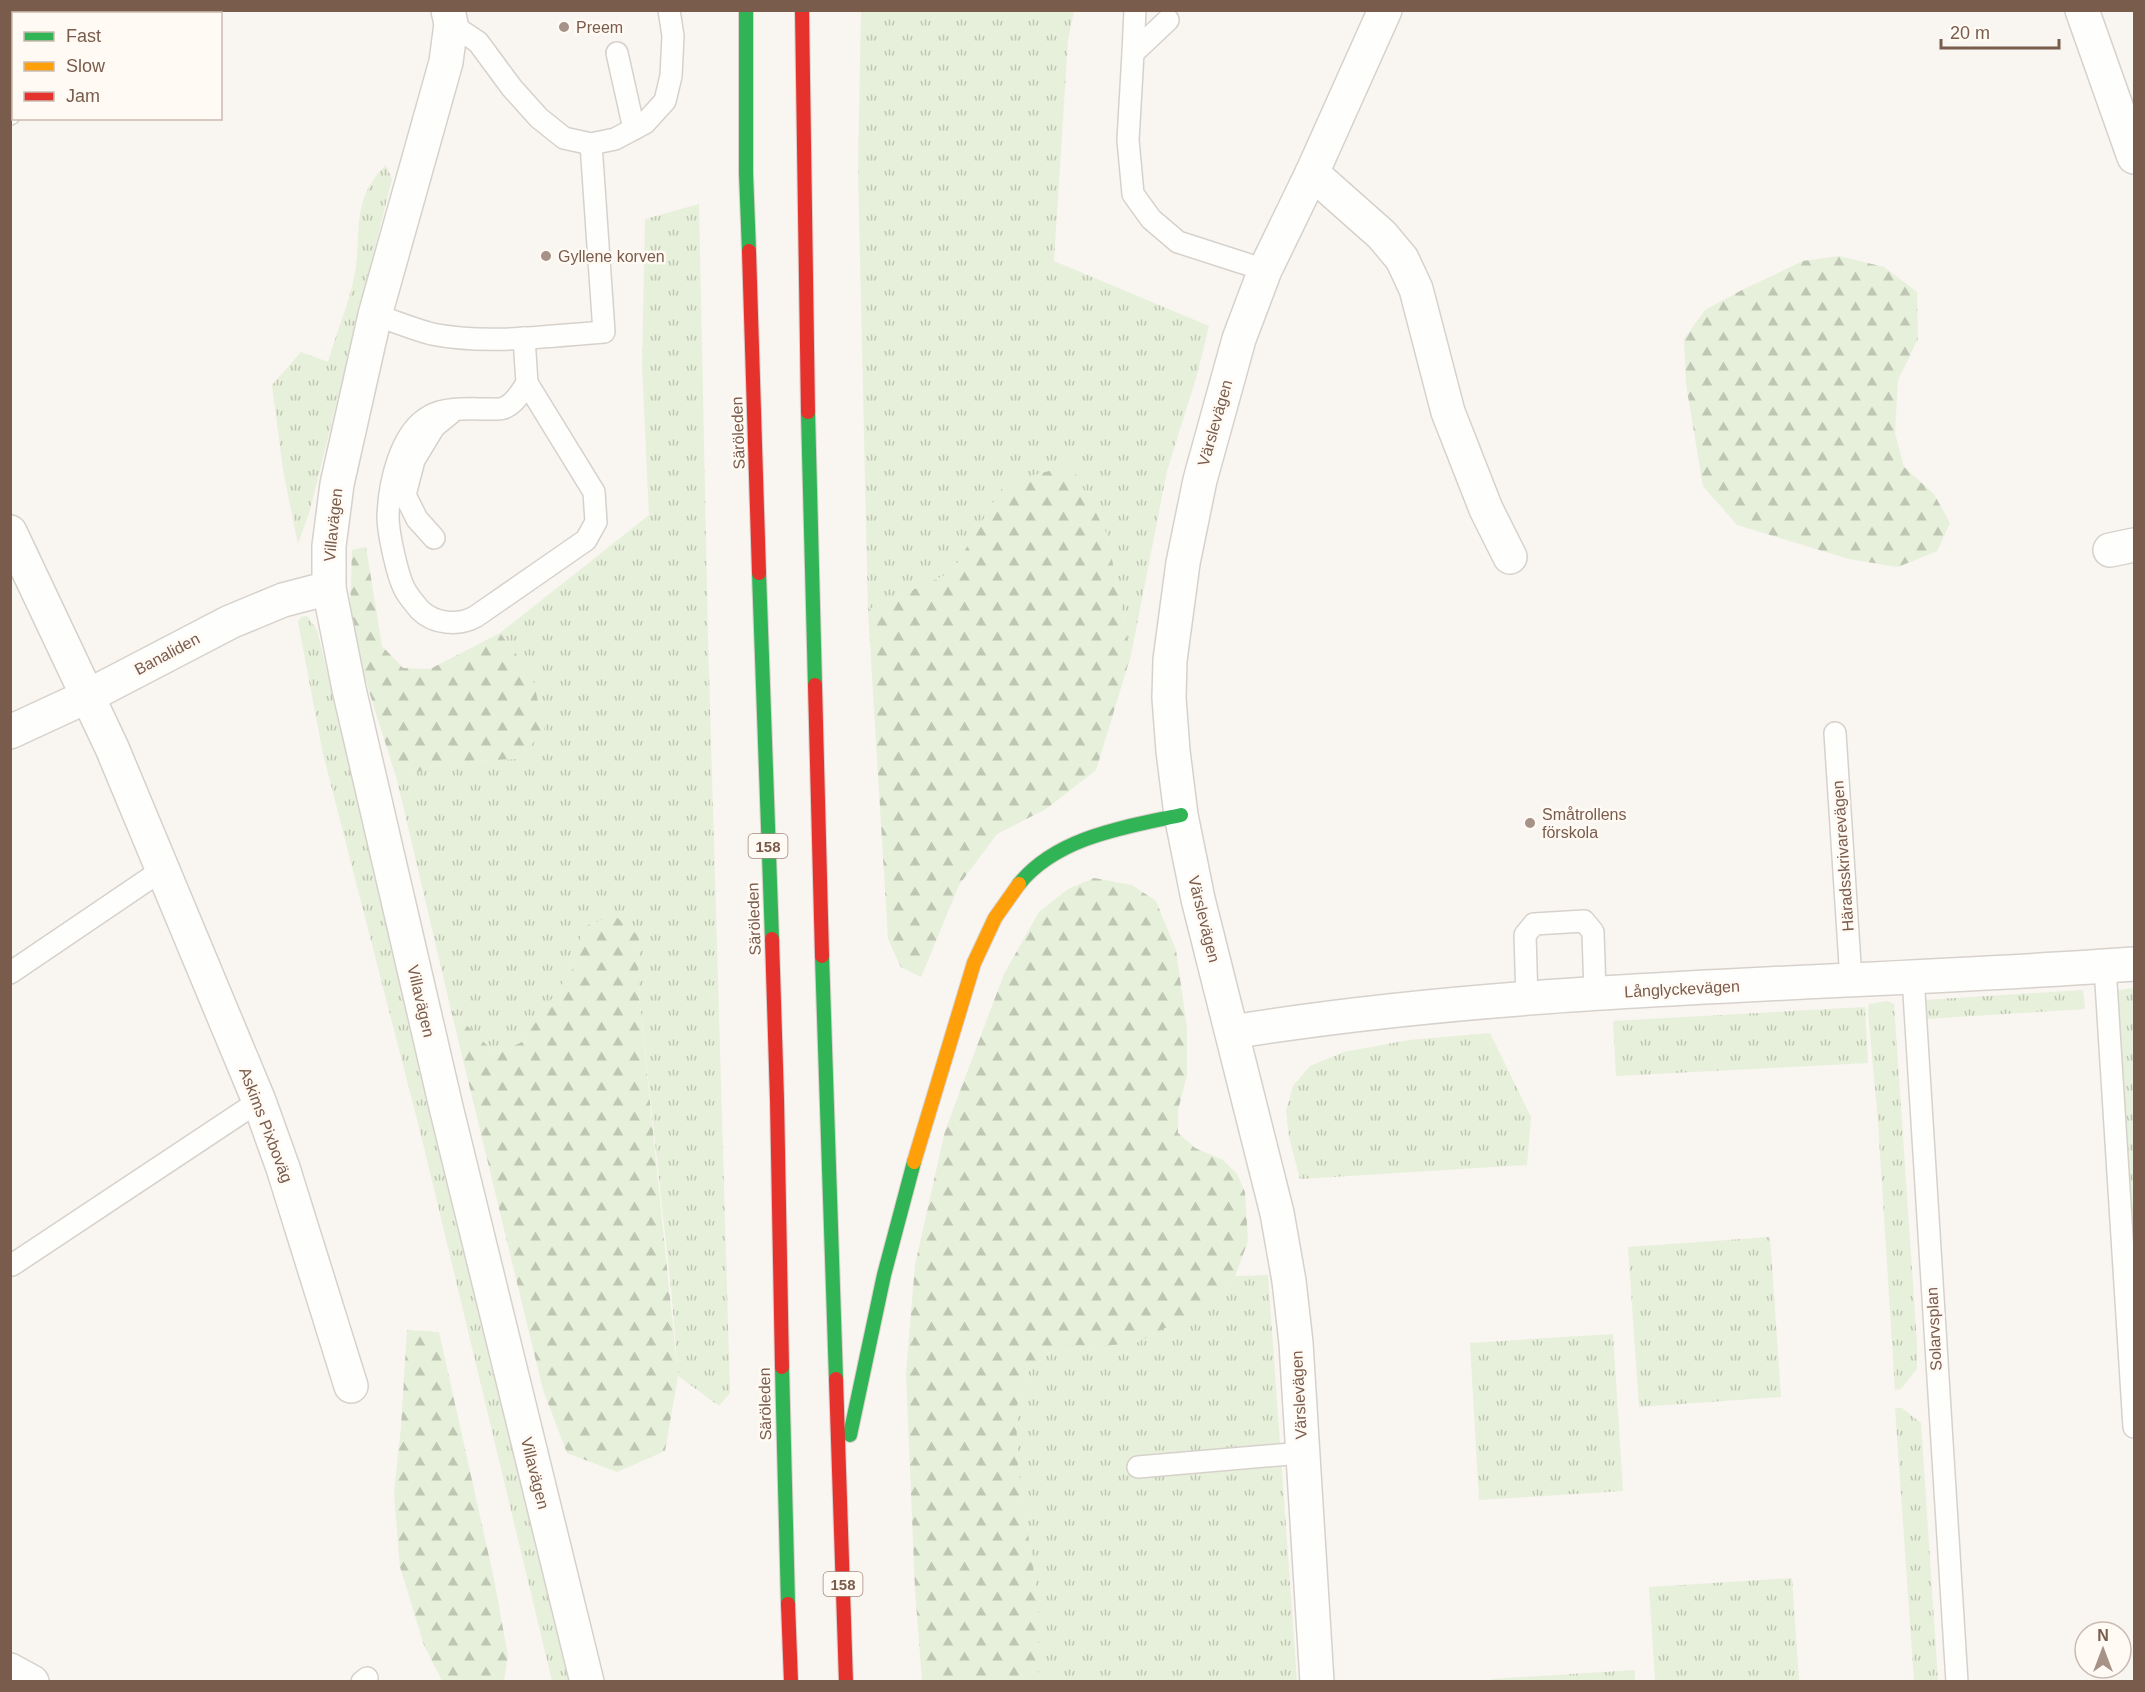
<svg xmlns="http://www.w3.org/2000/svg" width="2145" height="1692" font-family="Arial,sans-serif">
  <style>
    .grass { fill: url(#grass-tufts) }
    .forest { fill: url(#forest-firs) }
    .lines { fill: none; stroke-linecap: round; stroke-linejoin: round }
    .lane-casing { stroke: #d7d1cb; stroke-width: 24 }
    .street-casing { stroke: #d7d1cb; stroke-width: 36 }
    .fast-casing { stroke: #dad1cc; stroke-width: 16 }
    .slow-casing { stroke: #dad1cc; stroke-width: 16 }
    .jam-casing { stroke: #dad1cc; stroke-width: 16 }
    .lane { stroke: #fefefd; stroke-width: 21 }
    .street { stroke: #fefefd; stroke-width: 33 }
    .fast { stroke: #30b455; stroke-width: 14 }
    .slow { stroke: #ff9f0a; stroke-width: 14 }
    .jam { stroke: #e5322d; stroke-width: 14 }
    .poi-dot { fill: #a69286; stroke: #fffaf3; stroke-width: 2 }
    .labels { text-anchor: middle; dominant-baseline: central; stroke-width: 5; stroke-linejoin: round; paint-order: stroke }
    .shield { fill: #fffaf3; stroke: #a28b7f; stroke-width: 1.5 }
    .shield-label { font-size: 15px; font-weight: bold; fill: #7a5c4d }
    .poi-label { font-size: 16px; fill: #7a5c4d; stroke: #fffaf3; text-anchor: start }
    .street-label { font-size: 16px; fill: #7a5c4d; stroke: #fffaf3 }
  </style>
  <defs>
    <pattern id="grass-tufts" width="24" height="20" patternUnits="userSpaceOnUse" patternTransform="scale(1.5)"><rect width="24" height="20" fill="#e7f0db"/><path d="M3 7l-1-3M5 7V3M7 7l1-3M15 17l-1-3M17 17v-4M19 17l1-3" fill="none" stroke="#c0c6b4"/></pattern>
    <pattern id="forest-firs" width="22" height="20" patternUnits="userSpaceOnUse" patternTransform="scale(1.5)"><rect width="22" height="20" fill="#e7f0db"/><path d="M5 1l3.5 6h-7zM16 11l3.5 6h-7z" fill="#c0c6b4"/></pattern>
  </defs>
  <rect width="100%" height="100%" fill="#f9f5f0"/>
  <g class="grass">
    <path d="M 861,11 L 1074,11 L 1068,40 L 1054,261 L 1209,326 L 1197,375 L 1167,471 L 1131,655 L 1107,534 L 1005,483 L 952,572 L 868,610 L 858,171 Z"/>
    <path d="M 386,165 L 392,179 L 310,510 L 298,544 L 283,470 L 272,385 L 301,352 L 328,362 C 336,334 348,306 354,278 C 363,234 349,201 386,165 Z"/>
    <path d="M 699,204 L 708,637 L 730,1393 L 719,1406 L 678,1376 L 672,1299 L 638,985 L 639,936 L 583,927 L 574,967 L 522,1042 L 496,1054 L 451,1010 L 397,780 L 444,762 L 516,759 L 532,675 L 500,633 L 649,515 L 642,366 L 645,219 Z"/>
    <path d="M 307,616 L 317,630 L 572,1681 L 552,1681 L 421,1135 L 323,754 L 298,622 L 301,617 Z"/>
    <path d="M 2134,988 L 2134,1312 L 2115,993 L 2120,990 Z"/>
    <path d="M 2083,990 L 2085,1009 L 1925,1019 L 1924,1000 Z"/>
    <path d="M 1887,1001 L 1894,1004 L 1917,1344 L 1917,1369 L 1901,1389 L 1895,1390 L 1878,1122 L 1868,1011 L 1869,1004 Z"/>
    <path d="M 1865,1007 L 1868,1063 L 1616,1076 L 1613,1021 Z"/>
    <path d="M 1490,1033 L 1531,1117 L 1527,1165 L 1300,1179 L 1289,1137 L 1286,1111 L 1293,1086 L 1310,1066 L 1344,1052 L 1409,1040 Z"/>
    <path d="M 1770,1237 L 1781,1397 L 1639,1407 L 1628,1247 Z"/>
    <path d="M 1268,1275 L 1297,1681 L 1038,1681 L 1038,1599 L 1018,1468 L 1016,1409 L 1029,1370 L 1057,1345 L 1100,1346 L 1192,1314 L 1235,1276 Z"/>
    <path d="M 1613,1334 L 1623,1491 L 1479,1500 L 1470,1343 Z"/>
    <path d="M 1895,1408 L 1902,1408 L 1921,1423 L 1938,1681 L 1914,1681 Z"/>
    <path d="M 1792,1578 L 1799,1681 L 1655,1681 L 1649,1587 Z"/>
    <path d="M 1635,1670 L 1635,1681 L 1492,1681 L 1492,1679 Z"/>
  </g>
  <g class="forest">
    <path d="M 1839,256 L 1884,267 L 1917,292 L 1918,339 L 1898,380 L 1895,433 L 1904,467 L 1934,494 L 1950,523 L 1937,551 L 1898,567 L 1849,559 L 1737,525 L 1703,486 L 1686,384 L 1684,339 L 1705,310 L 1742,290 L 1803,261 Z"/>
    <path d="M 1071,465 L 1107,534 L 1131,655 L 1096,770 L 1046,809 L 997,834 L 959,885 L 921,977 L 901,967 L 888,939 L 868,610 L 952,572 L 1005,483 Z"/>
    <path d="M 366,547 L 382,646 L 403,668 L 430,669 L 500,633 L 532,675 L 545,732 L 516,759 L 444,762 L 397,780 L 363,672 L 350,611 L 352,550 Z"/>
    <path d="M 1094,878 L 1132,885 L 1156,901 L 1176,950 L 1187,1028 L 1187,1075 L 1178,1110 L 1178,1133 L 1195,1148 L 1223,1160 L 1237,1174 L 1245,1192 L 1248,1241 L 1235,1276 L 1192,1314 L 1136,1343 L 1100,1346 L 1057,1345 L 1029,1370 L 1016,1409 L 1018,1468 L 1038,1599 L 1038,1681 L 922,1681 L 915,1589 L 906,1374 L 915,1265 L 945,1131 L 1004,974 L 1039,912 L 1068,889 Z"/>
    <path d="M 614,915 L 639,936 L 638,985 L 678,1376 L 665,1451 L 617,1472 L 567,1453 L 543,1390 L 451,1010 L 496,1054 L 522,1042 L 574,967 L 583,927 Z"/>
    <path d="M 407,1330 L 439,1332 L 494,1579 L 508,1656 L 504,1681 L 442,1681 L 424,1645 L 400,1567 L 394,1494 L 401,1427 Z"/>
  </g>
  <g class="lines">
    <g class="lane-casing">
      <g id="lane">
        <path d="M 1168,20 L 1133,53 L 1128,140 L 1133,194 L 1151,219 L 1178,242 L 1265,270"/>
        <path d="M 451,24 L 478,42 L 512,88 L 539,118 L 564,138 L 591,144 L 615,139 L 645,123 L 665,101 L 671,76 L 673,36 L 669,10"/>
        <path d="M 617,53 L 634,129"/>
        <path d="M 1133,53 L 1135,10"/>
        <path d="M 10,114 L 14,106"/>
        <path d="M 375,315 C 394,321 413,329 432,334 C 486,345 549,336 604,332 L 591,144"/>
        <path d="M 524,338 L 527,383 L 594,492 L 596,522 L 586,540 L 475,617 C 458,626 434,624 420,610 C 415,604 407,595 404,588 C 397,574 388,532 388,517 C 389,484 400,432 430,416 C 446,407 470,409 488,409 C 494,409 501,410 506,407 C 516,402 521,392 527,383"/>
        <path d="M 434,538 L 417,519 L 405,495 L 414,460 L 434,427 L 451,413"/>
        <path d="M 1835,733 L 1851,980"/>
        <path d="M 2105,967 L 2134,1427"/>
        <path d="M 10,973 L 162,870"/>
        <path d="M 1913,977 L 1957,1682"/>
        <path d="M 1527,1000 L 1525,935 L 1534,924 L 1584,921 L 1593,932 L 1595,993"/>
        <path d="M 12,1265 L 259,1101"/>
        <path d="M 1138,1467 L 1302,1453"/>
        <path d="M 362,1682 L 367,1678"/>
      </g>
    </g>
    <g class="street-casing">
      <g id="street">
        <path d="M 448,10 L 451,24 L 446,62 L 375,315 L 337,484 L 329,546 L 329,588 L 349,689 L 446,1107 L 587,1682"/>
        <path d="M 2082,10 L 2134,157"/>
        <path d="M 1312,173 L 1382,235 L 1402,259 L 1416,289 L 1448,412 L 1486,509 L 1510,557"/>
        <path d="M 10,532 L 112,748 L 259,1101 L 283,1168 L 351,1386"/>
        <path d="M 2110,550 L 2134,545"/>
        <path d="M 10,732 L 88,696 L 230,622 L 283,600 L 329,588"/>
        <path d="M 1232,1032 C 1530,984 1834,986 2134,964"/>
        <path d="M 10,1670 L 32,1682"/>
        <path d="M 1317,1682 L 1296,1343 L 1289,1281 L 1277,1213 L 1198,899 L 1181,815 L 1173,751 L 1169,698 L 1170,660 L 1183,563 L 1200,480 L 1239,339 L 1265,270 L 1312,173 L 1385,10"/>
      </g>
    </g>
    <g class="fast-casing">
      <g id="fast">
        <path d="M 746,10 L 746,173 L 749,251"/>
        <path d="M 808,412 L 815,685"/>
        <path d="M 759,573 L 772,939"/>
        <path d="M 1019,884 C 1057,837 1125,827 1181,815"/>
        <path d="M 822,956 L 836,1379"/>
        <path d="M 782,1367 L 788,1604"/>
        <path d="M 850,1435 L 884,1275 L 914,1162"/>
      </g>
    </g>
    <g class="slow-casing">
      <path id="slow" d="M 914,1162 L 974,963 L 995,918 L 1019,884"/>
    </g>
    <g class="jam-casing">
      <g id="jam">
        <path d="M 802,10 L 808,412"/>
        <path d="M 749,251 L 759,573"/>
        <path d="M 815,685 L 822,956"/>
        <path d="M 772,939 L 777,1099 L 782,1367"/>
        <path d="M 836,1379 L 846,1682"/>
        <path d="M 788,1604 L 791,1682"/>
      </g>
    </g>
    <use href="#lane" class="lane"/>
    <use href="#street" class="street"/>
    <use href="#fast" class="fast"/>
    <use href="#slow" class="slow"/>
    <use href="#jam" class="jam"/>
  </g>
  <g class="poi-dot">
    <circle cx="564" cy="27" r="6"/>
    <circle cx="546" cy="256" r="6"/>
    <circle cx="1530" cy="823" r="6"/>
  </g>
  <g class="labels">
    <g class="shield">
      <rect x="748.5" y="834" width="39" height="24" rx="4.5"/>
      <rect x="823.5" y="1572" width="39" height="24" rx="4.5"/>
    </g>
    <g class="shield-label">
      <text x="768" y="846">158</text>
      <text x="843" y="1584">158</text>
    </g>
    <g class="poi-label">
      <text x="576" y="27">Preem</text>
      <text x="558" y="256">Gyllene korven</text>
      <text x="1542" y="814">Småtrollens<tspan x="1542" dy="18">förskola</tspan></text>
    </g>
    <g class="street-label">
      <text transform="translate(1215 423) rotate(-74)">Värslevägen</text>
      <text transform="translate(738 433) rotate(-92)">Säröleden</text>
      <text transform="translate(333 525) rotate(-84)">Villavägen</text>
      <text transform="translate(167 654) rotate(-28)">Banaliden</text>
      <text transform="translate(1843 856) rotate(-94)">Häradsskrivarevägen</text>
      <text transform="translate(754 919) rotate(-92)">Säröleden</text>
      <text transform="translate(1204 919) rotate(76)">Värslevägen</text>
      <text transform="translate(1682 989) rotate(-3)">Långlyckevägen</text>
      <text transform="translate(421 1001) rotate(77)">Villavägen</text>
      <text transform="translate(266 1125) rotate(69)">Askims Pixboväg</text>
      <text transform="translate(1934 1329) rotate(-93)">Solarvsplan</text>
      <text transform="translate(1299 1395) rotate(-93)">Värslevägen</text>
      <text transform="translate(765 1404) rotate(-91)">Säröleden</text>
      <text transform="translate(535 1473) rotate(76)">Villavägen</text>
    </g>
  </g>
  <rect width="2145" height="1692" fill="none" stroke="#7a5c4d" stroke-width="24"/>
  <rect x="12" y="12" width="210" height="108" fill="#fffaf3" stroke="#cabbb1" stroke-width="1.5"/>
  <rect x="24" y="32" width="30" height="9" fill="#30b455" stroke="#cabbb1" stroke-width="1.5"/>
  <text x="66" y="42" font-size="18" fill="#7a5c4d">Fast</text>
  <rect x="24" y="62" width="30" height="9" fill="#ff9f0a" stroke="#cabbb1" stroke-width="1.5"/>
  <text x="66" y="72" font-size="18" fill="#7a5c4d">Slow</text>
  <rect x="24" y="92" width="30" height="9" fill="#e5322d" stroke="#cabbb1" stroke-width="1.5"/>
  <text x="66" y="102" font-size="18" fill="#7a5c4d">Jam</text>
  <g transform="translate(2103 1650)"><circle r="28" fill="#fffaf3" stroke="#cabbb1" stroke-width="1.5"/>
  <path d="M0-4.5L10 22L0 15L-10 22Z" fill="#a69286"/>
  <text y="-9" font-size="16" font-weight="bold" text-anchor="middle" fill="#7a5c4d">N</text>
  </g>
  <path d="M1941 39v9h118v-9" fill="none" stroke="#7a5c4d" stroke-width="3"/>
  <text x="1950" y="39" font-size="18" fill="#7a5c4d" stroke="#fffaf3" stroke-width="4.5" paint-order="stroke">20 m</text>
</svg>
